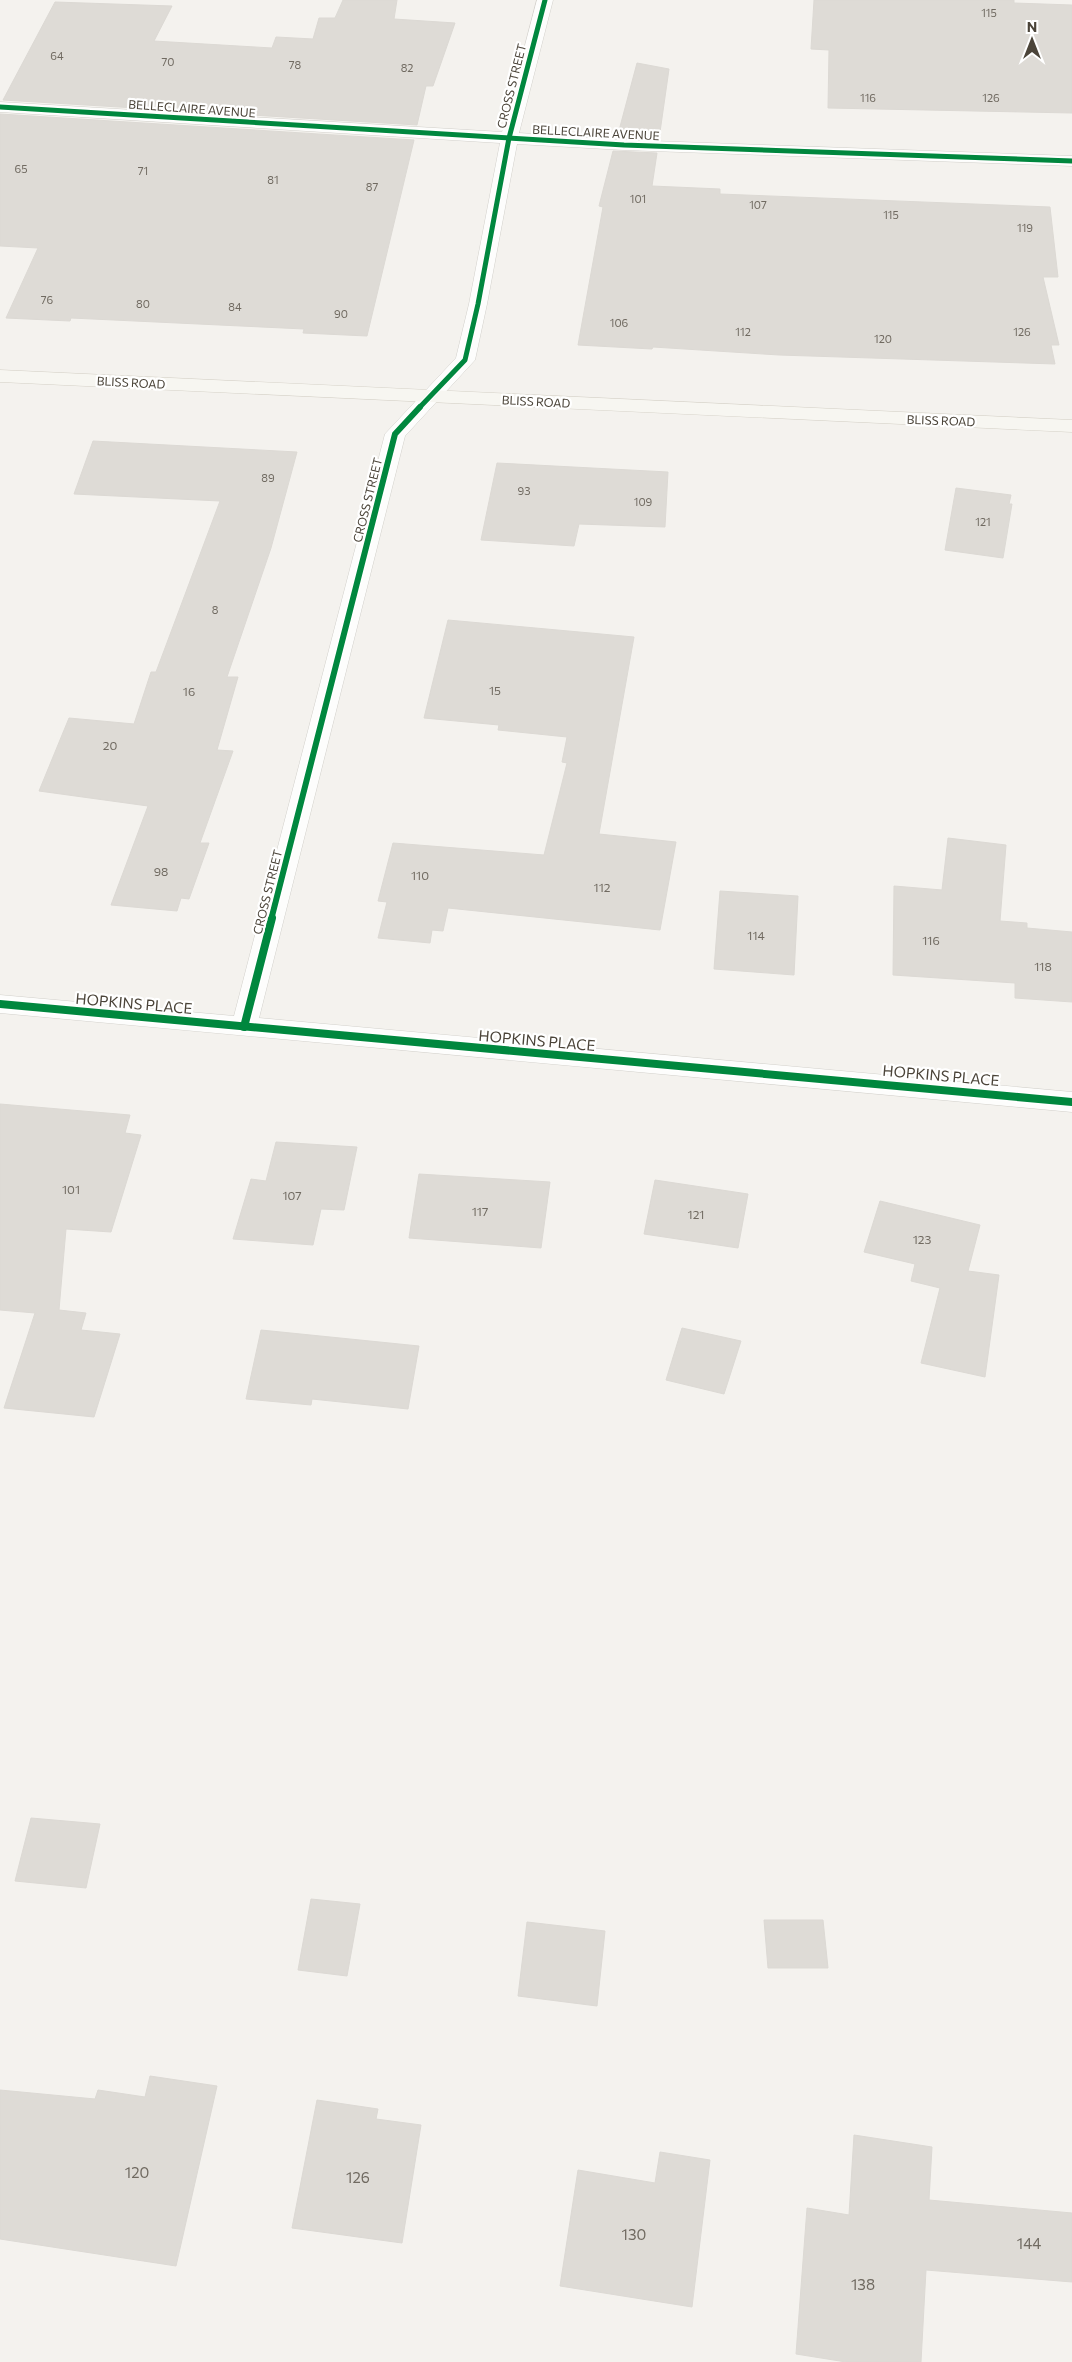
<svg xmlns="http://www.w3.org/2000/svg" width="1072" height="2362" font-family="Commissioner,sans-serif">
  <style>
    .building { fill: #dedbd6; stroke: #dcd9d4 }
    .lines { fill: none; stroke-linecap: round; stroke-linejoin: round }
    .minor-casing { stroke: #d2d0cb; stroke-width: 1 }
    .secondary-casing { stroke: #d3cfc5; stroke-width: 1 }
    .minor { fill: #fdfdfc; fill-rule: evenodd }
    .secondary { fill: #f7f6f1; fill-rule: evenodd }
    .cycleway-far2-casing { stroke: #fff; stroke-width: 7 }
    .cycleway-far1-casing { stroke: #fff; stroke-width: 9 }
    .cycleway-casing { stroke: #fff; stroke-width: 11 }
    .cycleway-far2 { stroke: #00873e; stroke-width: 5 }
    .cycleway-far1 { stroke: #00873e; stroke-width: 6 }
    .cycleway { stroke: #00873e; stroke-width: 8 }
    .labels { text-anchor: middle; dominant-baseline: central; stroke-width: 4.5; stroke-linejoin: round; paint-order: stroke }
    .far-number-label { font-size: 11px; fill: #706a61 }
    .far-street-label { font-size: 12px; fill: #4b4439; stroke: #fff }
    .number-label { font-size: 12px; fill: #706a61 }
    .street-label { font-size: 15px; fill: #4b4439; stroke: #fff }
    .near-number-label { font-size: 15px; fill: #706a61 }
  </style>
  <rect width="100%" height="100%" fill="#f4f2ee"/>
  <g class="building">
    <path d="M 343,0 L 397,0 L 394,19 L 455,23 L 433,86 L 426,86 L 417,125 L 3,100 L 55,2 L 172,6 L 154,41 L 272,48 L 276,37 L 313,39 L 319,18 L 335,18 Z"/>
    <path d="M 814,0 L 1014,0 L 1014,3 L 1072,5 L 1072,113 L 828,108 L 829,50 L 811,49 Z"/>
    <path d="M 637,63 L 669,69 L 659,139 L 617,138 Z"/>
    <path d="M 0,114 L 414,140 L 367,336 L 303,333 L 304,329 L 71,318 L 70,321 L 6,318 L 38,248 L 0,246 Z"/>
    <path d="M 613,151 L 657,153 L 652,186 L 720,189 L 720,194 L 1050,207 L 1058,277 L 1043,277 L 1059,345 L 1051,345 L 1055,364 L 779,355 L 653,347 L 652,349 L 578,345 L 603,207 L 599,206 Z"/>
    <path d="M 93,441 L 297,452 L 271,548 L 227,677 L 238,677 L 217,750 L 233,751 L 200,843 L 209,843 L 189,899 L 181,898 L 177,911 L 111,905 L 148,806 L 39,791 L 69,718 L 134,724 L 151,672 L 156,672 L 220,501 L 74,494 Z"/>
    <path d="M 497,463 L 668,472 L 665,527 L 579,524 L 574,546 L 481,540 Z"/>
    <path d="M 956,488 L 1011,495 L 1009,504 L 1012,504 L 1003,558 L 945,550 Z"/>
    <path d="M 448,620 L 634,637 L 599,834 L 676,842 L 660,930 L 448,908 L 443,931 L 432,930 L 430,943 L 378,938 L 387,902 L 378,901 L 393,843 L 544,855 L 567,763 L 562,762 L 567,737 L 498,730 L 499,725 L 424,718 Z"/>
    <path d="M 948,838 L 1006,845 L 1000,921 L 1027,923 L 1027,928 L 1072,932 L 1072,1002 L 1015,998 L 1015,983 L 893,975 L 894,886 L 942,890 Z"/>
    <path d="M 720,891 L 798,896 L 794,975 L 714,969 Z"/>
    <path d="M 0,1104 L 130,1115 L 125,1133 L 141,1135 L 111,1232 L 66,1229 L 59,1310 L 86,1313 L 81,1330 L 120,1334 L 94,1417 L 4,1408 L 35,1313 L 0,1310 Z"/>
    <path d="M 276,1142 L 357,1147 L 344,1210 L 321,1209 L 313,1245 L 233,1239 L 251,1179 L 266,1181 Z"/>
    <path d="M 419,1174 L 550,1182 L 541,1248 L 409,1238 Z"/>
    <path d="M 655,1180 L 748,1194 L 738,1248 L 644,1234 Z"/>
    <path d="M 880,1201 L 980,1225 L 968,1271 L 999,1275 L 985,1377 L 921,1363 L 940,1288 L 911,1281 L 915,1264 L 864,1252 Z"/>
    <path d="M 682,1328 L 741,1341 L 724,1394 L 666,1380 Z"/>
    <path d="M 261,1330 L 419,1346 L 408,1409 L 312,1399 L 311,1405 L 246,1399 Z"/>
    <path d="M 31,1818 L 100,1824 L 86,1888 L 15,1881 Z"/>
    <path d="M 311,1899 L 360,1904 L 347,1976 L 298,1970 Z"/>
    <path d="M 764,1920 L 823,1920 L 828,1968 L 768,1968 Z"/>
    <path d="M 527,1922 L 605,1931 L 597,2006 L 518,1996 Z"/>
    <path d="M 150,2076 L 217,2086 L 176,2266 L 0,2239 L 0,2090 L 95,2099 L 98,2090 L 145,2097 Z"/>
    <path d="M 317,2100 L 378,2109 L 376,2119 L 421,2125 L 402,2243 L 292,2228 Z"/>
    <path d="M 854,2135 L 932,2147 L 929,2200 L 1072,2213 L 1072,2282 L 926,2270 L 921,2362 L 846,2362 L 796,2354 L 807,2208 L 849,2215 Z"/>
    <path d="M 660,2152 L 710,2160 L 692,2307 L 560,2286 L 578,2170 L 655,2183 Z"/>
  </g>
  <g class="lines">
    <g class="minor-casing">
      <path id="minor" d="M 537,0 L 553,0 L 519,133 L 624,140 L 1072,156 L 1072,166 L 624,150 L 517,144 L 487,304 L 475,360 L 405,436 L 259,1018 L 1072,1092 L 1072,1112 L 0,1013 L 0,995 L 234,1016 L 385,434 L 456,358 L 469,304 L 500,143 L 0,112 L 0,102 L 502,132 Z"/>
    </g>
    <g class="secondary-casing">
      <path id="secondary" d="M 0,370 L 1072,420 L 1072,432 L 0,382 Z"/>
    </g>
    <use href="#minor" class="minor"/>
    <use href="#secondary" class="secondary"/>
    <g class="cycleway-far2-casing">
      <g id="cycleway-far2">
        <path d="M 0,107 L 624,145 L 1072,161"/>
        <path d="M 419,408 L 465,360 L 478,304 L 509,138 L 545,0"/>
      </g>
    </g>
    <g class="cycleway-far1-casing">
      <path id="cycleway-far1" d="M 271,920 L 395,434 L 420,407"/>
    </g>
    <g class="cycleway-casing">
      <g id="cycleway">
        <path d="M 0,1004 L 1072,1102"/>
        <path d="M 244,1027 L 272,918"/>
      </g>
    </g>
    <use href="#cycleway-far2" class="cycleway-far2"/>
    <use href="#cycleway-far1" class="cycleway-far1"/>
    <use href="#cycleway" class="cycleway"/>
  </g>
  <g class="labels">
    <g class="far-number-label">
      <text x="989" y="12">115</text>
      <text x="57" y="55">64</text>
      <text x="168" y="61">70</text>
      <text x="295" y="64">78</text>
      <text x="407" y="67">82</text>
      <text x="868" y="97">116</text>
      <text x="991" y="97">126</text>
      <text x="21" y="168">65</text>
      <text x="143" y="170">71</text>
      <text x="273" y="179">81</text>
      <text x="372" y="186">87</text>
      <text x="638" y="198">101</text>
      <text x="758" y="204">107</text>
      <text x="891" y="214">115</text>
      <text x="1025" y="227">119</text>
      <text x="47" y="299">76</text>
      <text x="143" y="303">80</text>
      <text x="235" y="306">84</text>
      <text x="341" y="313">90</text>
      <text x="619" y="322">106</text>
      <text x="743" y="331">112</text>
      <text x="1022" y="331">126</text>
      <text x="883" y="338">120</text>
      <text x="268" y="477">89</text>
      <text x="524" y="490">93</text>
      <text x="643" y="501">109</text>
      <text x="983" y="521">121</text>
      <text x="215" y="609">8</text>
    </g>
    <g class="far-street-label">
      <text transform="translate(511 86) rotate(-76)">CROSS STREET</text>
      <text transform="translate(192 108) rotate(4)">BELLECLAIRE AVENUE</text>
      <text transform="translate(596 132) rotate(3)">BELLECLAIRE AVENUE</text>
      <text transform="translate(131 382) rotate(3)">BLISS ROAD</text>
      <text transform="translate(536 401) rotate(3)">BLISS ROAD</text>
      <text transform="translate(941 420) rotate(2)">BLISS ROAD</text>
      <text transform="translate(367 500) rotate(-76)">CROSS STREET</text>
      <text transform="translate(267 892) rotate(-76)">CROSS STREET</text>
    </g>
    <g class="number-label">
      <text x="495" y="690">15</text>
      <text x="189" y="691">16</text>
      <text x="110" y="745">20</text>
      <text x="161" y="871">98</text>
      <text x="420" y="875">110</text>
      <text x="602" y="887">112</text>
      <text x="756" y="935">114</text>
      <text x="931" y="940">116</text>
      <text x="1043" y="966">118</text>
      <text x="71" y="1189">101</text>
      <text x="292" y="1195">107</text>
      <text x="480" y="1211">117</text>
      <text x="696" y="1214">121</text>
      <text x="922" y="1239">123</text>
    </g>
    <g class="street-label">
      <text transform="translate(134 1003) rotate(5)">HOPKINS PLACE</text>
      <text transform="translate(537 1040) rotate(5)">HOPKINS PLACE</text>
      <text transform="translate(941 1075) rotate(5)">HOPKINS PLACE</text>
    </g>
    <g class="near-number-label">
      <text x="137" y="2172">120</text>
      <text x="358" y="2177">126</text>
      <text x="634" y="2234">130</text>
      <text x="1029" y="2243">144</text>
      <text x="863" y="2284">138</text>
    </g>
  </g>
  <g transform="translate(1032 40)" stroke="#ffffff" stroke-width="4" paint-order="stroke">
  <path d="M0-4L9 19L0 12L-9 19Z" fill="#4b4439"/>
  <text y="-8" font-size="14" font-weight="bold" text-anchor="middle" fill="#4b4439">N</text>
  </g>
</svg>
